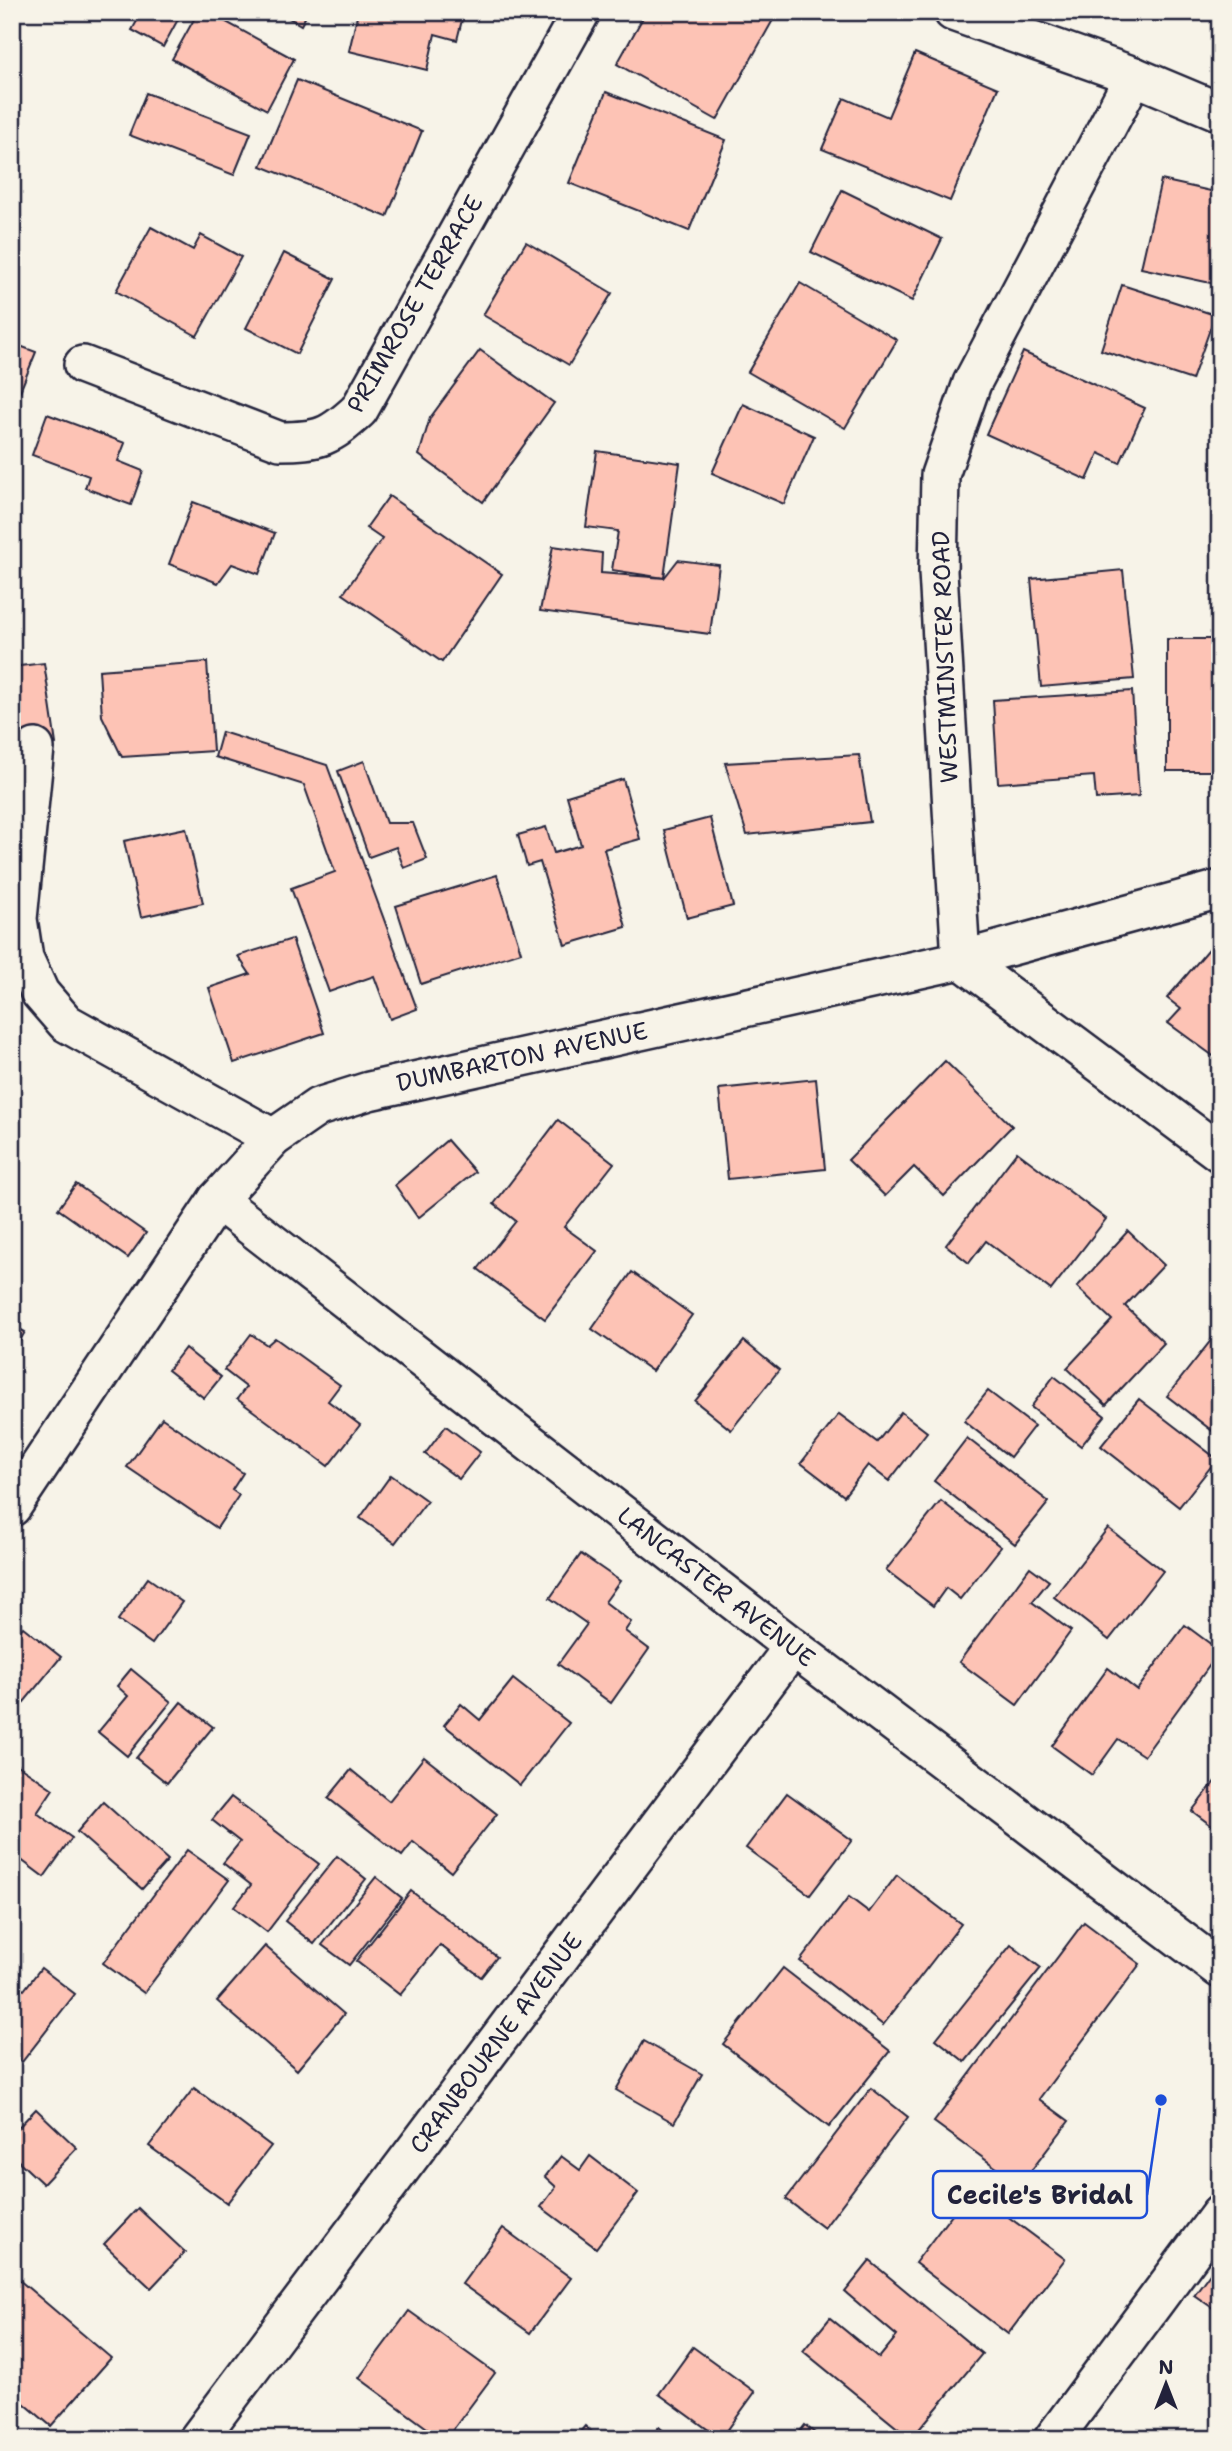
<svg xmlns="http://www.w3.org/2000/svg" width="1232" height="2451" font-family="'Shantell Sans',sans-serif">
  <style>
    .building { fill: #fdc3b5; stroke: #22223b; stroke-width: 2 }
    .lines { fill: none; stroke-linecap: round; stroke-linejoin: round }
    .minor-casing { stroke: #22223b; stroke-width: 42 }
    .minor { stroke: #f7f3e8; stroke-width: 37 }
    .labels { text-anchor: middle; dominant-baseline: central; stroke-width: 7; stroke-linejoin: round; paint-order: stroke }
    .street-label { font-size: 24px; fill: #22223b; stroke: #f7f3e8 }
    .leader { fill: none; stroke: #1d4ed8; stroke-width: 2.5 }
    .callout-dot { fill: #1d4ed8; stroke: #f7f3e8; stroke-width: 2.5 }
    .callout { fill: #f7f3e8; stroke: #1d4ed8; stroke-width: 2.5 }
    .callout-label { font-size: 26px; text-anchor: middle; font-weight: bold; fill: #22223b }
  </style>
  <rect width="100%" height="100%" fill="#f7f3e8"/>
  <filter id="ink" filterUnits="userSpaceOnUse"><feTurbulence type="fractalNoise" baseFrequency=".0143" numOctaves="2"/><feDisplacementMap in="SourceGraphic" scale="14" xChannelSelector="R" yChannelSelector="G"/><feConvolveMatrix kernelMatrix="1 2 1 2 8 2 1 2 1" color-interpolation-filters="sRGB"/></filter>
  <g filter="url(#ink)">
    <g class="building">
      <path d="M 12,12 L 23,12 L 12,32 Z"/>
      <path d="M 142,12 L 182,12 L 163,47 L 132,30 Z"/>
      <path d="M 198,12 L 208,12 L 294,59 L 267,110 L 172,59 Z"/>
      <path d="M 279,12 L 308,12 L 301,25 Z"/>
      <path d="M 358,12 L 464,12 L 457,40 L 435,34 L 427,70 L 349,51 Z"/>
      <path d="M 646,12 L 759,12 L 773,20 L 717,120 L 617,64 Z"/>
      <path d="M 915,53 L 998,88 L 950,201 L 822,149 L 844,98 L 888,117 Z"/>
      <path d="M 297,80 L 422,131 L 387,217 L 261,166 Z"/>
      <path d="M 606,92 L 726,140 L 689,231 L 569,183 Z"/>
      <path d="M 146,93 L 251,133 L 234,175 L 129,135 Z"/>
      <path d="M 1161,180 L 1220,193 L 1220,285 L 1141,268 Z"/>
      <path d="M 842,190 L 942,239 L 912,301 L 811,252 Z"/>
      <path d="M 151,227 L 193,250 L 201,235 L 241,257 L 197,336 L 116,291 Z"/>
      <path d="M 526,242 L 612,293 L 569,365 L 483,315 Z"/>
      <path d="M 284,253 L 335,279 L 297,354 L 246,328 Z"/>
      <path d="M 800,283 L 897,340 L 845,428 L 748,372 Z"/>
      <path d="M 1122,285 L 1215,315 L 1192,380 L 1101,350 Z"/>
      <path d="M 12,343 L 36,352 L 12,411 Z"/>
      <path d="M 480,350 L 554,403 L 483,502 L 419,455 L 430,418 Z"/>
      <path d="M 1023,352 L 1145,408 L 1120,463 L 1099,453 L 1087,480 L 986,434 Z"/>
      <path d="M 743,404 L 814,436 L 784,504 L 712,473 Z"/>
      <path d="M 47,414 L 125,443 L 118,461 L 143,471 L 131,505 L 85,488 L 89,476 L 32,455 Z"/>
      <path d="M 597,451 L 680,463 L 664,578 L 612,570 L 618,531 L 586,527 Z"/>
      <path d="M 389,496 L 502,574 L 442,662 L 343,594 L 382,539 L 366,528 Z"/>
      <path d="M 193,502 L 275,533 L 259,574 L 232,564 L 218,583 L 169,564 Z"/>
      <path d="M 553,546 L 602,553 L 601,573 L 664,578 L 678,560 L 719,565 L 710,634 L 540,611 Z"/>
      <path d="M 1123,570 L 1134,679 L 1041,687 L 1031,579 Z"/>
      <rect x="1167" y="639" width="53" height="132"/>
      <path d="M 207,662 L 213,751 L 122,757 L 102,716 L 99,670 Z"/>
      <path d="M 44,663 L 56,744 L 12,750 L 12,667 Z"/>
      <path d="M 1132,691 L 1139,796 L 1096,799 L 1094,776 L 998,783 L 993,700 Z"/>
      <path d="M 222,732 L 327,765 L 417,1009 L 390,1019 L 374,976 L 329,992 L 291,888 L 335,872 L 304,785 L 215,757 Z"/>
      <path d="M 859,755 L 870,822 L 747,835 L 725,763 Z"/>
      <path d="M 364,761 L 386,823 L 413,823 L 427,859 L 404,868 L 396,847 L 369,857 L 338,771 Z"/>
      <path d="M 623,779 L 640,839 L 604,849 L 626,927 L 565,945 L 540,862 L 527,866 L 518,835 L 546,827 L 554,853 L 581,845 L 567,796 Z"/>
      <path d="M 710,818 L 733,906 L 687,918 L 664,830 Z"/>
      <path d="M 186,828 L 203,903 L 141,917 L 124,841 Z"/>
      <path d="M 497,875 L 521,952 L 421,984 L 396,906 Z"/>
      <path d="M 1220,936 L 1220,1054 L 1216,1058 L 1168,1023 L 1181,1009 L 1167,998 Z"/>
      <path d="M 292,939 L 324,1033 L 234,1063 L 209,988 L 250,974 L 238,956 Z"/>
      <path d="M 945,1061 L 1012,1126 L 944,1196 L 914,1167 L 885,1196 L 848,1160 Z"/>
      <path d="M 816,1079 L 825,1169 L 728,1179 L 719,1089 Z"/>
      <path d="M 558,1120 L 614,1163 L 564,1227 L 597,1251 L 545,1319 L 478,1269 L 516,1221 L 494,1204 Z"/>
      <path d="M 447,1140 L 475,1172 L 418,1218 L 395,1185 Z"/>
      <path d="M 1017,1152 L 1106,1219 L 1051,1290 L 986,1241 L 969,1263 L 946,1245 Z"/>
      <path d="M 76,1184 L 146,1233 L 128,1258 L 58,1209 Z"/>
      <path d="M 1128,1231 L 1164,1265 L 1125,1306 L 1164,1343 L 1106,1405 L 1067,1368 L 1112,1320 L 1077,1287 Z"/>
      <path d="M 632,1272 L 692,1315 L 652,1371 L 592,1329 Z"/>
      <path d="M 12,1325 L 25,1332 L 12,1354 Z"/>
      <path d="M 1220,1329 L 1220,1426 L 1215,1433 L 1167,1396 Z"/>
      <path d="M 251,1334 L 267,1345 L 275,1338 L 340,1385 L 328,1401 L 360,1425 L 328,1466 L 237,1399 L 246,1387 L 224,1370 Z"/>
      <path d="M 744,1341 L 779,1370 L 731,1430 L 695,1401 Z"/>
      <path d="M 185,1348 L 221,1377 L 204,1398 L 168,1370 Z"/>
      <path d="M 1054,1376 L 1105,1416 L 1081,1446 L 1031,1407 Z"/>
      <path d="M 988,1391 L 1034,1426 L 1010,1457 L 964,1421 Z"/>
      <path d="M 1139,1399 L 1217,1459 L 1179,1507 L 1101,1446 Z"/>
      <path d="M 901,1412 L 927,1432 L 889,1481 L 868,1465 L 844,1496 L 801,1463 L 839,1414 L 877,1442 Z"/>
      <path d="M 162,1418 L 243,1473 L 232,1490 L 239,1495 L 217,1528 L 127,1467 Z"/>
      <path d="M 446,1426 L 480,1452 L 459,1479 L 425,1454 Z"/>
      <path d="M 967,1438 L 1049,1502 L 1015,1544 L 934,1481 Z"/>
      <path d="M 391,1475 L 427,1501 L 395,1543 L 360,1518 Z"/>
      <path d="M 941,1501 L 1001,1547 L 960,1599 L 946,1588 L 933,1606 L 886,1570 Z"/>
      <path d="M 1108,1528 L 1163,1571 L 1109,1640 L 1054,1597 Z"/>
      <path d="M 581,1554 L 620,1581 L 605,1602 L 631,1622 L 625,1631 L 649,1649 L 611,1703 L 558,1664 L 587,1624 L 550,1598 Z"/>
      <path d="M 1030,1567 L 1049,1581 L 1032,1602 L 1071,1631 L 1017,1705 L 959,1662 Z"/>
      <path d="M 148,1578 L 182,1602 L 152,1644 L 118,1620 Z"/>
      <path d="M 1185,1625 L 1220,1651 L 1144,1756 L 1118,1739 L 1092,1775 L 1052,1746 L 1108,1668 L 1137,1690 Z"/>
      <path d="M 23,1627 L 61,1657 L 20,1707 L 12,1702 L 12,1641 Z"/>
      <path d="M 131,1669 L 171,1702 L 127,1756 L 98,1732 L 128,1696 L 117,1686 Z"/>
      <path d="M 513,1679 L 569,1723 L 520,1785 L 444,1725 L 461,1704 L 480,1720 Z"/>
      <path d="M 181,1702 L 213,1727 L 167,1783 L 136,1758 Z"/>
      <path d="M 424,1757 L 497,1814 L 451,1872 L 413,1842 L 402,1856 L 328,1798 L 351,1770 L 389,1801 Z"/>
      <path d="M 12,1761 L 53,1789 L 37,1813 L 72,1838 L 44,1877 L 12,1853 Z"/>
      <path d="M 1220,1775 L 1220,1832 L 1192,1811 Z"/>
      <path d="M 787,1793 L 852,1840 L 810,1895 L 746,1848 Z"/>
      <path d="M 231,1797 L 319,1864 L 267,1932 L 234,1907 L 251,1885 L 223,1863 L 240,1842 L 212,1820 Z"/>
      <path d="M 103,1802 L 168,1860 L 142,1889 L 77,1832 Z"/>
      <path d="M 187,1850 L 229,1880 L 144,1993 L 103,1963 Z"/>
      <path d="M 337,1856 L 366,1879 L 314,1944 L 285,1921 Z"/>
      <path d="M 897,1875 L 961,1924 L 883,2025 L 800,1961 L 849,1897 L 869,1912 Z"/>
      <path d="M 376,1877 L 402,1898 L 349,1965 L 322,1945 Z"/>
      <path d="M 411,1891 L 497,1957 L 481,1977 L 440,1945 L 400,1995 L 356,1961 Z"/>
      <path d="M 1084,1922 L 1140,1964 L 1039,2099 L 1069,2121 L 1020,2185 L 934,2122 Z"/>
      <path d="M 1011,1945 L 1041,1968 L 965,2062 L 936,2039 Z"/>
      <path d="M 265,1946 L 344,2014 L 297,2070 L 217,2001 Z"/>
      <path d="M 41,1968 L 75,1994 L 22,2062 L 12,2054 L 12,1983 L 24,1990 Z"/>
      <path d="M 783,1968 L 890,2051 L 829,2127 L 723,2044 Z"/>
      <path d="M 644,2041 L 702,2074 L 674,2123 L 616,2090 Z"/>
      <path d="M 194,2088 L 271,2146 L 227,2203 L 149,2146 Z"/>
      <path d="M 871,2088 L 908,2117 L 824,2228 L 786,2199 Z"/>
      <path d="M 36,2109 L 77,2148 L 43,2184 L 12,2155 L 12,2134 Z"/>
      <path d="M 561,2156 L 580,2170 L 590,2156 L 638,2193 L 596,2248 L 541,2207 L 556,2187 L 545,2177 Z"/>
      <path d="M 971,2189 L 1065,2259 L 1008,2334 L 915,2263 Z"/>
      <path d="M 138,2208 L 185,2252 L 151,2288 L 104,2244 Z"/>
      <path d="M 503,2228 L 571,2278 L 530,2333 L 462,2284 Z"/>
      <path d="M 1220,2259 L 1220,2313 L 1194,2295 Z"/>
      <path d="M 870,2261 L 982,2354 L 911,2439 L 803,2351 L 830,2318 L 879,2358 L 897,2336 L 845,2292 Z"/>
      <path d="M 12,2274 L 111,2358 L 51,2426 L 12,2393 Z"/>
      <path d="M 409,2311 L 495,2373 L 446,2439 L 442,2439 L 359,2378 Z"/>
      <path d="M 693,2347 L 755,2392 L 721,2439 L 659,2394 Z"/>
      <path d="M 805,2425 L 822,2439 L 794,2439 Z"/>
      <path d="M 585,2426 L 600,2439 L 574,2439 Z"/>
      <path d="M 659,2427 L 673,2439 L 648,2439 Z"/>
    </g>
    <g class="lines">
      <g class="minor-casing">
        <g id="minor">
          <path d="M 953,12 L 1134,76 L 1220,112"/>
          <path d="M 1134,76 L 972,383 L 940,475 L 938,572 L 961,960 L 1220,1153"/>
          <path d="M 83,365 L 280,441 C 320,441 330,437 359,410 L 581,12"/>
          <path d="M 35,748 L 18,919 L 24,958 L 40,993 L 66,1023 L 273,1138"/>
          <path d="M 217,1200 L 793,1647 L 1220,1969"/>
          <path d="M 12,1507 L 217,1200 L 273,1138 L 318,1107 L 369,1091 L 961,960 L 1220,889"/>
          <path d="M 198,2439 L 793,1647"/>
          <path d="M 1053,2439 L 1220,2214"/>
        </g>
      </g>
      <use href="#minor" class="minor"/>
    </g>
  </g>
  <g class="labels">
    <g class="street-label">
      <text transform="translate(415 304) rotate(-60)">PRIMROSE TERRACE</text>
      <text transform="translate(945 657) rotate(-92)">WESTMINSTER ROAD</text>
      <text transform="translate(522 1057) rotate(-12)">DUMBARTON AVENUE</text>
      <text transform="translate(716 1587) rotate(38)">LANCASTER AVENUE</text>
      <text transform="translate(496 2043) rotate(-53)">CRANBOURNE AVENUE</text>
    </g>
  </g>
  <path class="leader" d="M1161 2100L1147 2195"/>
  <circle class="callout-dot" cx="1161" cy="2100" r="7"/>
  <rect class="callout" x="933" y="2171" width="214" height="47" rx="7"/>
  <g class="callout-label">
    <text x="1040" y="2204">Cecile's Bridal</text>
  </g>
  <rect width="1232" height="2451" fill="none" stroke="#f7f3e8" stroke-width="42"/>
  <rect x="21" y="21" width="1190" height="2409" fill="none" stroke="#22223b" stroke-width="2.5" filter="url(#ink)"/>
  <g transform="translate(1166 2384)" stroke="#f7f3e8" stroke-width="5" paint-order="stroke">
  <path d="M0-5L12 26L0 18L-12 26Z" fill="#22223b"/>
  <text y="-10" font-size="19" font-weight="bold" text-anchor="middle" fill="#22223b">N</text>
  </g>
</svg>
